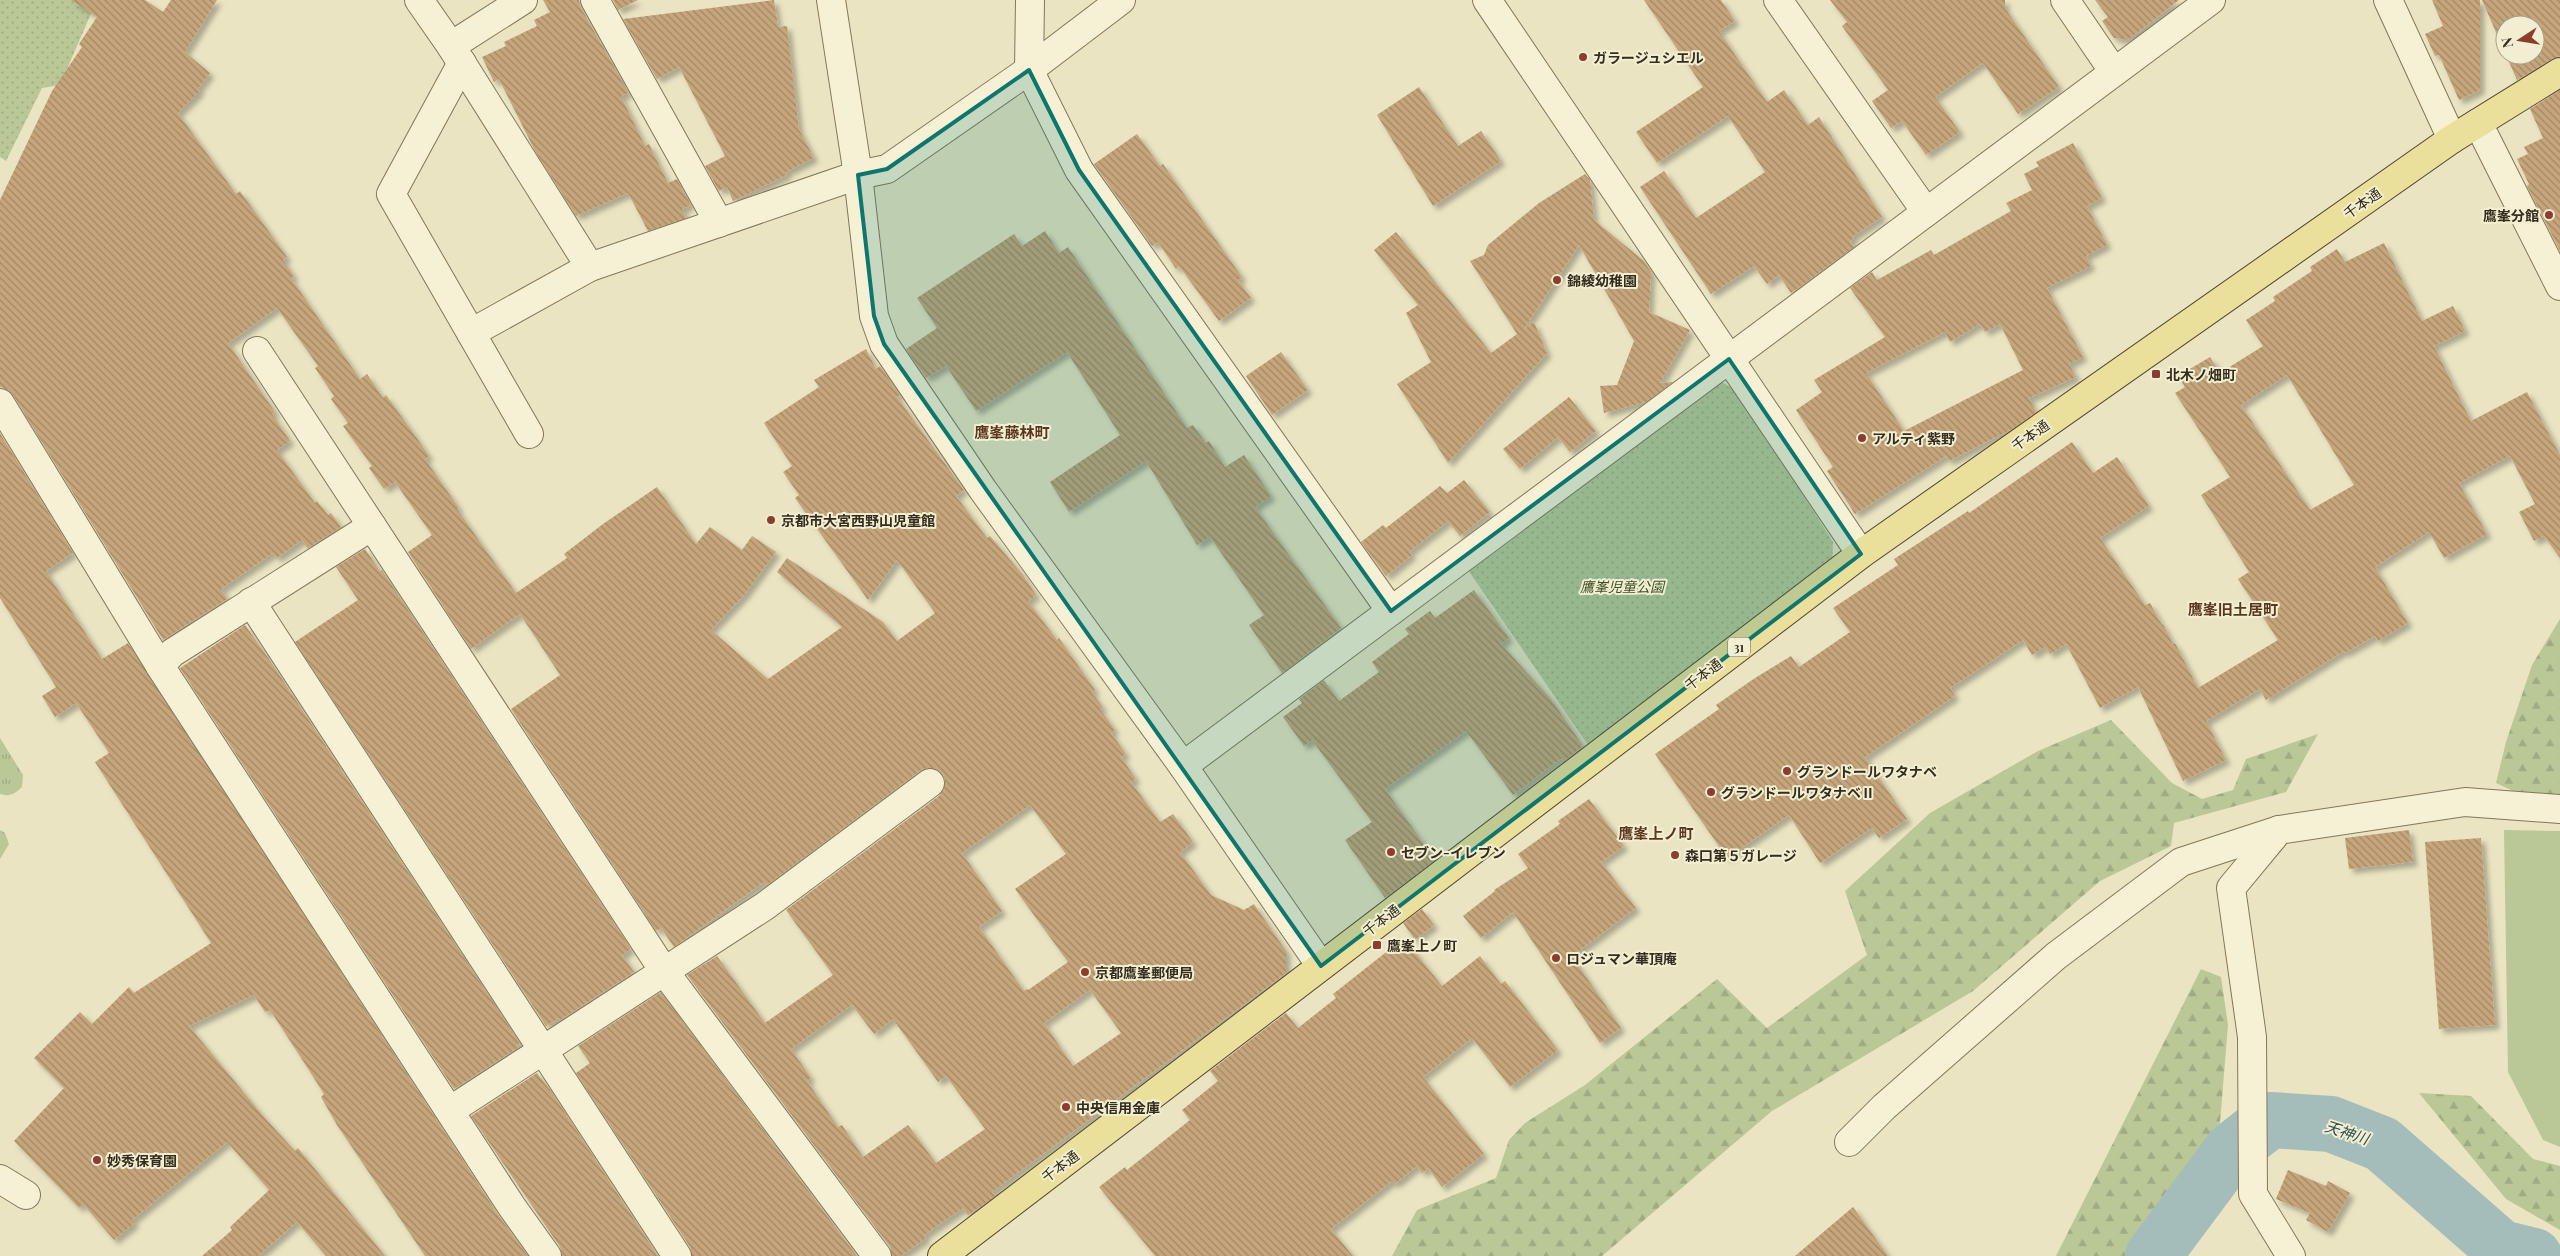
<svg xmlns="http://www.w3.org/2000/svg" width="2560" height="1256" font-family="'Playfair Display','Noto Sans JP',serif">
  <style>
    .grass { fill: url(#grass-tufts) }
    .forest { fill: url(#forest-firs) }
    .park { fill: url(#park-dots) }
    .pitch { fill: #bac797 }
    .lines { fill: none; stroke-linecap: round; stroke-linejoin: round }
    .river { stroke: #a4bdba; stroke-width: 56 }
    .building { fill: url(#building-back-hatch); fill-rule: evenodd; filter: url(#shadow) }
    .street-casing { stroke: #83765b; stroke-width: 30 }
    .primary-casing { stroke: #51442f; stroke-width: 30 }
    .street { stroke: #f6f1d5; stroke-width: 28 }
    .primary { stroke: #ebdf9c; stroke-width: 28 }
    .marked { fill: #0f766e; fill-opacity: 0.2; stroke: #0f766e; stroke-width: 4; stroke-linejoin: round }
    .poi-dot { fill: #8d3d2f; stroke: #f2eed1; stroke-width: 2 }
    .labels { text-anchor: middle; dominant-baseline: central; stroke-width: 4; stroke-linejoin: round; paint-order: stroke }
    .shield { fill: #f2eed1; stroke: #6d6654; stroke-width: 1 }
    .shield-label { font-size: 12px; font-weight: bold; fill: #342c1e }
    .poi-label { font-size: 14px; font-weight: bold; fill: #342c1e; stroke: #f2eed1; text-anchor: start }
    .street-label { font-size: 14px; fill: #342c1e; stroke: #f2eed1 }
    .park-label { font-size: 14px; font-style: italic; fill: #3e4f26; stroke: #f2eed1 }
    .neighbourhood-label { font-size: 15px; font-weight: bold; fill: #5d3620; stroke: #f2eed1 }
    .water-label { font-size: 15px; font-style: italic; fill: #2e4f52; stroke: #f2eed1 }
  </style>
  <defs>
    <pattern id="grass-tufts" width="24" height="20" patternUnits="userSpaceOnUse" patternTransform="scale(1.25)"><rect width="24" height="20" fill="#bac797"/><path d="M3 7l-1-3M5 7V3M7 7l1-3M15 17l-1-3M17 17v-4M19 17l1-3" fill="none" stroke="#a0ab82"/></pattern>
    <pattern id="forest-firs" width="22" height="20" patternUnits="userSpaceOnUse" patternTransform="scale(1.25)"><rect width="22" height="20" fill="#bac797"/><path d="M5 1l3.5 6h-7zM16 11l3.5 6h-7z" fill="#a0ab82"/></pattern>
    <pattern id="park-dots" width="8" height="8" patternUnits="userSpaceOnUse" patternTransform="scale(1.25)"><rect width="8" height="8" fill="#bac797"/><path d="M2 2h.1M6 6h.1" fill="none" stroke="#a0ab82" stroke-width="1.8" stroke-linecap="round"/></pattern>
    <pattern id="building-back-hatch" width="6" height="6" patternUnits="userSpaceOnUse" patternTransform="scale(1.25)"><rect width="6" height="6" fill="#c6a57b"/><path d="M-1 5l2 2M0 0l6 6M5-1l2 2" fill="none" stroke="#a28764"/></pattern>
    <filter id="shadow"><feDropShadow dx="4.5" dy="4.5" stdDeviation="2.5" flood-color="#0004"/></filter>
  </defs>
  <rect width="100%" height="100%" fill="#eae4c2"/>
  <g class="grass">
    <path d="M 0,738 L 23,775 L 22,787 C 15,794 9,797 0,794 Z"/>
    <path d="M 0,830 L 5,833 L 9,844 L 0,859 Z"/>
  </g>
  <g class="forest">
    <path d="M 2560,619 L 2560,801 L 2526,797 L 2496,783 L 2506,742 L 2532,665 Z"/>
    <path d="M 2111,720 L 2172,783 L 2202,799 L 2233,790 L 2246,759 L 2318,734 L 2286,792 L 2174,823 L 2171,846 L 2100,881 L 1973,991 L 1772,1111 L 1602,1256 L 1392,1256 L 1417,1210 L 1496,1178 L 1509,1140 L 1525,1123 L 1585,1085 L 1717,979 L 1767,1028 L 1867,955 L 1845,891 L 1930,813 L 2038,751 Z"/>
    <path d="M 2201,969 L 2221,977 L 2228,1025 L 2220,1123 L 2201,1150 L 2179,1195 L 2134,1256 L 2056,1256 Z"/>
    <path d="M 2419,1093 L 2471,1096 L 2533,1159 L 2560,1166 L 2560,1230 L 2506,1199 Z"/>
  </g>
  <g class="park">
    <path d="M 0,0 L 97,0 L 60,85 L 42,88 L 6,161 L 0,157 Z"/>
    <path d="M 1712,382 L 1723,383 L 1738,391 L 1833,542 L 1832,567 L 1590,748 L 1466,567 Z"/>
  </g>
  <path class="pitch" d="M 2504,830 L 2560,831 L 2560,1147 L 2543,1140 L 2508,1072 Z"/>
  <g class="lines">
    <path class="river" d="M 2153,1256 L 2232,1150 L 2270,1120 L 2331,1124 L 2382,1144 L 2501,1248 L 2534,1256"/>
  </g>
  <g class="building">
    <path d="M 71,0 L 145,0 L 163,12 L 171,0 L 217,0 L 185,52 L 210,73 L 198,89 L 200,91 L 178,113 L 236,194 L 240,191 L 287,257 L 283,260 L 294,276 L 291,278 L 360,379 L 367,374 L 383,398 L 386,395 L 414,434 L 429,456 L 425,459 L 459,508 L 457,509 L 516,593 L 567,558 L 564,554 L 603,524 L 657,487 L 696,544 L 710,527 L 742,550 L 752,536 L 776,552 L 745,594 L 711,630 L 768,679 L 842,627 L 777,572 L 787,558 L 883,622 L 897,641 L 935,613 L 897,560 L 868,600 L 795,498 L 799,495 L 783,472 L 792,466 L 764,423 L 819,387 L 814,380 L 866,349 L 876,369 L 880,366 L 900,395 L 897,397 L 964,490 L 956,496 L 987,538 L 990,536 L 1023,575 L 1036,595 L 1028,601 L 1057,640 L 1059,638 L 1095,690 L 1092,693 L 1103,707 L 1100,709 L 1115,730 L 1111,733 L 1126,754 L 1121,757 L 1136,779 L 1131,782 L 1160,822 L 1173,814 L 1193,842 L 1180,852 L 1211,895 L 1244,910 L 1254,904 L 1286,951 L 1286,973 L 992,1192 L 995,1196 L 990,1200 L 968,1215 L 963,1208 L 924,1235 L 926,1238 L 901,1256 L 892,1256 L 890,1247 L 687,975 L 717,956 L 765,1023 L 833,975 L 786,910 L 939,796 L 944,789 L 945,781 L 943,774 L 936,769 L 928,768 L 921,770 L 767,885 L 764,882 L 674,947 L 661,928 L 656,931 L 511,709 L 560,675 L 520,614 L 471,649 L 408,552 L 432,535 L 395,482 L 384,489 L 369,468 L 372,466 L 343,426 L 348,423 L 331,399 L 334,396 L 315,368 L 318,366 L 277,308 L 228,343 L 275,412 L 272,414 L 290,441 L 277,450 L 315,503 L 317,501 L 328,515 L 331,513 L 341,527 L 308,548 L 302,540 L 277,558 L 273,553 L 221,589 L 227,599 L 163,640 L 13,395 L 8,390 L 0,387 L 0,200 L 52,91 L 82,47 L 79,44 L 97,17 ZM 1030,805 L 1066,854 L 1015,889 L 1068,962 L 1028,990 L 1027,989 L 1024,991 L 979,927 L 1002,911 L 962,853 ZM 1090,990 L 1121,1033 L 1073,1066 L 1044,1023 ZM 852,1005 L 874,1034 L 893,1019 L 938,1082 L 946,1076 L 985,1129 L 936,1163 L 908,1125 L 863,1157 L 842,1125 L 838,1127 L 807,1081 L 811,1078 L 791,1049 Z"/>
    <path d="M 543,0 L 579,0 L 581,8 L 629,93 L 621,96 L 645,146 L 649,144 L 668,183 L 677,179 L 691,205 L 682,209 L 686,218 L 648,231 L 628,193 L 576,216 L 535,151 L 499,79 L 494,82 L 482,57 L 506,46 L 504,42 L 537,26 L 534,20 L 550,12 Z"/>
    <path d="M 613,0 L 638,0 L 618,10 Z"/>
    <path d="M 774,0 L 778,27 L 787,26 L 799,129 L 814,158 L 786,172 L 787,175 L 733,201 L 727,187 L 719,191 L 705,166 L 725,156 L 679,67 L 657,79 L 623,19 Z"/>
    <path d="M 1644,0 L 1721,0 L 1735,21 L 1719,31 L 1767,102 L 1784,90 L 1808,125 L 1819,117 L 1882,217 L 1853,236 L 1854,238 L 1850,241 L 1854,247 L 1791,293 L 1779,275 L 1767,284 L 1754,266 L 1711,294 L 1640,187 L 1664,171 L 1696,218 L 1765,172 L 1728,116 L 1657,163 L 1636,132 L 1703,87 Z"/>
    <path d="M 1830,0 L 2005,0 L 2005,8 L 2059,87 L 2018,114 L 1983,63 L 1935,97 L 1960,132 L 1926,155 L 1902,121 L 1891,128 L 1872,101 L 1888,90 L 1842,26 L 1847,22 Z"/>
    <path d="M 2095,0 L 2179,0 L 2128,40 L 2114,38 L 2102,21 L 2108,17 Z"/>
    <path d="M 2432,0 L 2480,0 L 2480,90 L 2459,100 L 2439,55 L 2435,56 L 2425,34 L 2443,26 Z"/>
    <path d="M 2482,0 L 2560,0 L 2560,56 L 2552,59 L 2517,80 L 2506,55 L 2535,55 L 2535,25 L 2505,25 L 2505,53 Z"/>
    <path d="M 1419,87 L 1458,146 L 1481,131 L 1501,161 L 1433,206 L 1377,115 Z"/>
    <path d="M 2560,90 L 2560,251 L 2527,186 L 2529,184 L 2517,159 L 2528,154 L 2524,147 L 2543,138 L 2530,109 Z"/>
    <path d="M 1137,134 L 1160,166 L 1163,164 L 1242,277 L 1238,280 L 1251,298 L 1219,321 L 1179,266 L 1176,269 L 1158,242 L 1152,246 L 1094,164 Z"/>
    <path d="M 2073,143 L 2102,198 L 2087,206 L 2107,245 L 2086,256 L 2091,266 L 2047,288 L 2083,357 L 2069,364 L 2076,377 L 2029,398 L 2036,412 L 2014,428 L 1949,461 L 1946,456 L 1855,514 L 1827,471 L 1833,467 L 1796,410 L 1822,392 L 1814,380 L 1885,337 L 1850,288 L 1872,272 L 1877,280 L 1931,250 L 1934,255 L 2011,211 L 2006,203 L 2032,190 L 2024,174 L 2039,166 L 2036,162 ZM 1980,324 L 1985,332 L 2000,324 L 2023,370 L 1904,431 L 1866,373 L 1945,332 L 1950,342 Z"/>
    <path d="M 1585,174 L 1590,180 L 1594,220 L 1644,261 L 1651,272 L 1649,312 L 1690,330 L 1660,383 L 1673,382 L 1646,402 L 1604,413 L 1600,386 L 1617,385 L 1634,341 L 1579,245 L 1524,329 L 1534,322 L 1547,353 L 1448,463 L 1397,384 L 1431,362 L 1406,313 L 1418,305 L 1374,250 L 1396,232 L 1491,353 L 1517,334 L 1470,261 L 1484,255 L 1488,245 L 1539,203 Z"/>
    <path d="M 1045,231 L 1059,253 L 1068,247 L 1187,428 L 1193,425 L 1206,443 L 1209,441 L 1225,467 L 1244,455 L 1271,496 L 1255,507 L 1341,628 L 1282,673 L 1249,625 L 1264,615 L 1210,537 L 1197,545 L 1146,461 L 1069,512 L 1050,482 L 1120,435 L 1067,352 L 976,411 L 946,366 L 926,378 L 906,349 L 937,328 L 917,298 L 1014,234 L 1022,246 Z"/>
    <path d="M 2384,243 L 2422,321 L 2453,306 L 2465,331 L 2434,346 L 2471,421 L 2527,392 L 2560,455 L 2560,558 L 2544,536 L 2534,541 L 2519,512 L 2535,504 L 2510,456 L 2459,483 L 2487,534 L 2444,558 L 2429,532 L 2375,567 L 2408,623 L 2378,641 L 2375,636 L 2345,653 L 2344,651 L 2266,700 L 2260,689 L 2206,721 L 2226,760 L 2183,781 L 2138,687 L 2100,708 L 2066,644 L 2050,654 L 2045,647 L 2032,655 L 2023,640 L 1950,688 L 1955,696 L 1865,757 L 1907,819 L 1879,838 L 1872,828 L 1820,863 L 1789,815 L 1727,858 L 1655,754 L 1719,709 L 1716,705 L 1755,678 L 1791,656 L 1799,667 L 1850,632 L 1833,608 L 1898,565 L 1894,559 L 1968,511 L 1969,513 L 2072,442 L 2093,473 L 2117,457 L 2149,506 L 2100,538 L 2145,605 L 2150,603 L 2162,625 L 2163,624 L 2173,644 L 2175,643 L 2198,688 L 2278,640 L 2238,579 L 2249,572 L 2201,495 L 2230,477 L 2175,393 L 2185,387 L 2178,376 L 2210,357 L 2220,373 L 2263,346 L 2246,320 L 2275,301 L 2273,297 L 2312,271 L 2310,267 L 2337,249 L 2345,262 ZM 2287,375 L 2354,485 L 2310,510 L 2241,405 Z"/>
    <path d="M 1281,352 L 1308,390 L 1272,415 L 1246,376 Z"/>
    <path d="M 1569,397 L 1596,431 L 1570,452 L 1558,437 L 1520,469 L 1503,449 Z"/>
    <path d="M 0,433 L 73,553 L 46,571 L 102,659 L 128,643 L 499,1216 L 528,1256 L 425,1256 L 337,1125 L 321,1097 L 324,1094 L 307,1067 L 270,1010 L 265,1012 L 254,995 L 189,1026 L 264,1117 L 295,1151 L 298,1148 L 385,1256 L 326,1256 L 297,1222 L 258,1256 L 202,1256 L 232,1230 L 230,1227 L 269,1190 L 227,1142 L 132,1220 L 135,1223 L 114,1240 L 83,1204 L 79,1208 L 14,1141 L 64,1088 L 34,1058 L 80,1012 L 92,1024 L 129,987 L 134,993 L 211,943 L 95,762 L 109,753 L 76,703 L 55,717 L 42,696 L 56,687 L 0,598 Z"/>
    <path d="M 1464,480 L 1490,512 L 1460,536 L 1448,521 L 1409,552 L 1412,555 L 1386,576 L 1361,542 L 1383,525 L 1386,528 L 1440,486 L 1447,493 Z"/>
    <path d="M 365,549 L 380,571 L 382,570 L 631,949 L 622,955 L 634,972 L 560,1020 L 559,1018 L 546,1026 L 295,642 L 358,600 L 336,567 Z"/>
    <path d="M 1474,590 L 1509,638 L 1501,644 L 1551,699 L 1583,746 L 1564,761 L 1562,758 L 1513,795 L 1466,731 L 1385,789 L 1435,860 L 1385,898 L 1345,840 L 1372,822 L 1312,740 L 1304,746 L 1283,717 L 1302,703 L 1299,699 L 1324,680 L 1339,701 L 1379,672 L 1372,662 L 1409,634 L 1405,629 L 1430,611 L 1435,618 Z"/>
    <path d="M 245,625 L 269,659 L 520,1043 L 517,1045 L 519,1047 L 454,1089 L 180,668 Z"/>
    <path d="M 1589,799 L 1624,846 L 1601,862 L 1636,908 L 1572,956 L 1621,1028 L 1600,1043 L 1513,912 L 1481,938 L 1463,916 L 1495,891 L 1494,890 L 1528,868 L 1518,854 L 1560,824 L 1558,821 Z"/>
    <path d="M 2409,830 L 2413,862 L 2349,869 L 2345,838 Z"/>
    <path d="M 2481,838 L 2495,1025 L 2439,1029 L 2425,842 Z"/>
    <path d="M 1422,909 L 1434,925 L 1415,940 L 1403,923 Z"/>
    <path d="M 1404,938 L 1442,986 L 1480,956 L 1501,984 L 1505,981 L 1558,1050 L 1510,1087 L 1472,1038 L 1423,1077 L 1484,1154 L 1442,1187 L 1428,1168 L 1422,1173 L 1417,1166 L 1395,1184 L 1392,1181 L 1331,1229 L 1353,1256 L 1155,1256 L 1099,1187 L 1125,1167 L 1127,1170 L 1190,1120 L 1182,1110 L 1218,1081 L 1210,1071 L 1286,1013 L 1298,1028 L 1336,998 L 1333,994 Z"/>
    <path d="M 661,992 L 857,1256 L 692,1256 L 690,1247 L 576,1073 L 590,1063 L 578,1046 Z"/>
    <path d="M 537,1073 L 551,1091 L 658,1256 L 562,1256 L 560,1247 L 471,1116 Z"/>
    <path d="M 2288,1170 L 2326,1186 L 2328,1181 L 2350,1193 L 2328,1232 L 2306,1220 L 2310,1213 L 2276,1199 Z"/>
    <path d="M 1853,1207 L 1888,1256 L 1795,1256 Z"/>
  </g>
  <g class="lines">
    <g class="street-casing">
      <g id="street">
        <path d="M 419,0 L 451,46 L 590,267"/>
        <path d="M 595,0 L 719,223"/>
        <path d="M 831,0 L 858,175 L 874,316 L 884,344 L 983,490 L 1183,766 L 1321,966"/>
        <path d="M 1030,0 L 1029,70 L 1079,170 L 1391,611"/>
        <path d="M 1487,0 L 1861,554"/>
        <path d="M 1778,0 L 1926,212"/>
        <path d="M 2065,0 L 2114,72"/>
        <path d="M 2388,0 L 2452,139"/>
        <path d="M 451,46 L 523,0"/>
        <path d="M 462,63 L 391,194 L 529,434"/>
        <path d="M 2478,123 L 2560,286"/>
        <path d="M 471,333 L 590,267 L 858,175 L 887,169 L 1029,70 L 1121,0"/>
        <path d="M 257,351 L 664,971 L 877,1256"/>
        <path d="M 0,403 L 160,666 L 512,1207 L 547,1256"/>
        <path d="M 251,602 L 677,1256"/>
        <path d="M 160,666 L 172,653 L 372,526"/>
        <path d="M 1183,766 L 2211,0"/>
        <path d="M 2279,830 L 2231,888 L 2252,1037 L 2253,1194 L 2291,1256"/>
        <path d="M 451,1110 L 765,906 L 930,783"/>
        <path d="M 1849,1142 L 1884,1107 L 2056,956 L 2181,862 L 2279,830 L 2465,802 L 2560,809"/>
        <path d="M 0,1179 L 26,1195"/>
      </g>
    </g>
    <g class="primary-casing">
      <path id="primary" d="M 942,1256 L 1861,554 L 2452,139 L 2560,72"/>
    </g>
    <use href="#street" class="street"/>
    <use href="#primary" class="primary"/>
  </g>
  <path class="marked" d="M 1029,70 L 1079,170 L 1391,611 L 1729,359 L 1861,554 L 1321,966 L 884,344 L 874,316 L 858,175 L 887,169 Z"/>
  <g class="poi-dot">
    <circle cx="1583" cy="57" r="5"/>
    <circle cx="2549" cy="215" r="5"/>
    <circle cx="1557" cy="280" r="5"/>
    <rect x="2151" y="369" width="10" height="10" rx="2.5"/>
    <circle cx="1862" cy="438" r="5"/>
    <circle cx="771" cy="520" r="5"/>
    <circle cx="1787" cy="771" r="5"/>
    <circle cx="1711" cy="792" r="5"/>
    <circle cx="1391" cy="852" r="5"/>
    <circle cx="1675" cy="855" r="5"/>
    <rect x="1372" y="940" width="10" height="10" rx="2.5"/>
    <circle cx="1556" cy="958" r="5"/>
    <circle cx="1085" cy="972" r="5"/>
    <circle cx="1066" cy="1107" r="5"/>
    <circle cx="97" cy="1160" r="5"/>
  </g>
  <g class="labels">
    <rect class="shield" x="1728" y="637.5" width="22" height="19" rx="4"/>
    <g class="shield-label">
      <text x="1739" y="647">31</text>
    </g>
    <g class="poi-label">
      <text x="1593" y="57">ガラージュシエル</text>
      <text x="2539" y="215" text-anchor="end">鷹峯分館</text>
      <text x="1567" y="280">錦綾幼稚園</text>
      <text x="2166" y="374">北木ノ畑町</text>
      <text x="1872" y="438">アルティ紫野</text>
      <text x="781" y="520">京都市大宮西野山児童館</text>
      <text x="1797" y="771">グランドールワタナベ</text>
      <text x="1721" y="792">グランドールワタナベⅡ</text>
      <text x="1401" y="852">セブン-イレブン</text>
      <text x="1685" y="855">森口第５ガレージ</text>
      <text x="1387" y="945">鷹峯上ノ町</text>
      <text x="1566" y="958">ロジュマン華頂庵</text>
      <text x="1095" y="972">京都鷹峯郵便局</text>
      <text x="1076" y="1107">中央信用金庫</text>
      <text x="107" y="1160">妙秀保育園</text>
    </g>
    <g class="street-label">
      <text transform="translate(2362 203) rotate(-35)">千本通</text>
      <text transform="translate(2030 435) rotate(-35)">千本通</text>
      <text transform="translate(1703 674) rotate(-37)">千本通</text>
      <text transform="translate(1381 920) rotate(-37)">千本通</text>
      <text transform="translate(1060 1166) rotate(-37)">千本通</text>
    </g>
    <g class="park-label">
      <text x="1622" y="586">鷹峯児童公園</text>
    </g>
    <g class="neighbourhood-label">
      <text x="1012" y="432">鷹峯藤林町</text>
      <text x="2233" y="609">鷹峯旧土居町</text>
      <text x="1656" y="833">鷹峯上ノ町</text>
    </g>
    <g class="water-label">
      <text transform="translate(2347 1132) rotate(18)">天神川</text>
    </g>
  </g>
  <g transform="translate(2520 40) rotate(258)"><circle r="24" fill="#f2eed1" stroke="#a6a089"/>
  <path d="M0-4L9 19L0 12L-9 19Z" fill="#8d3d2f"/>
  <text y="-8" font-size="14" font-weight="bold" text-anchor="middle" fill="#342c1e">N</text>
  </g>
</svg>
